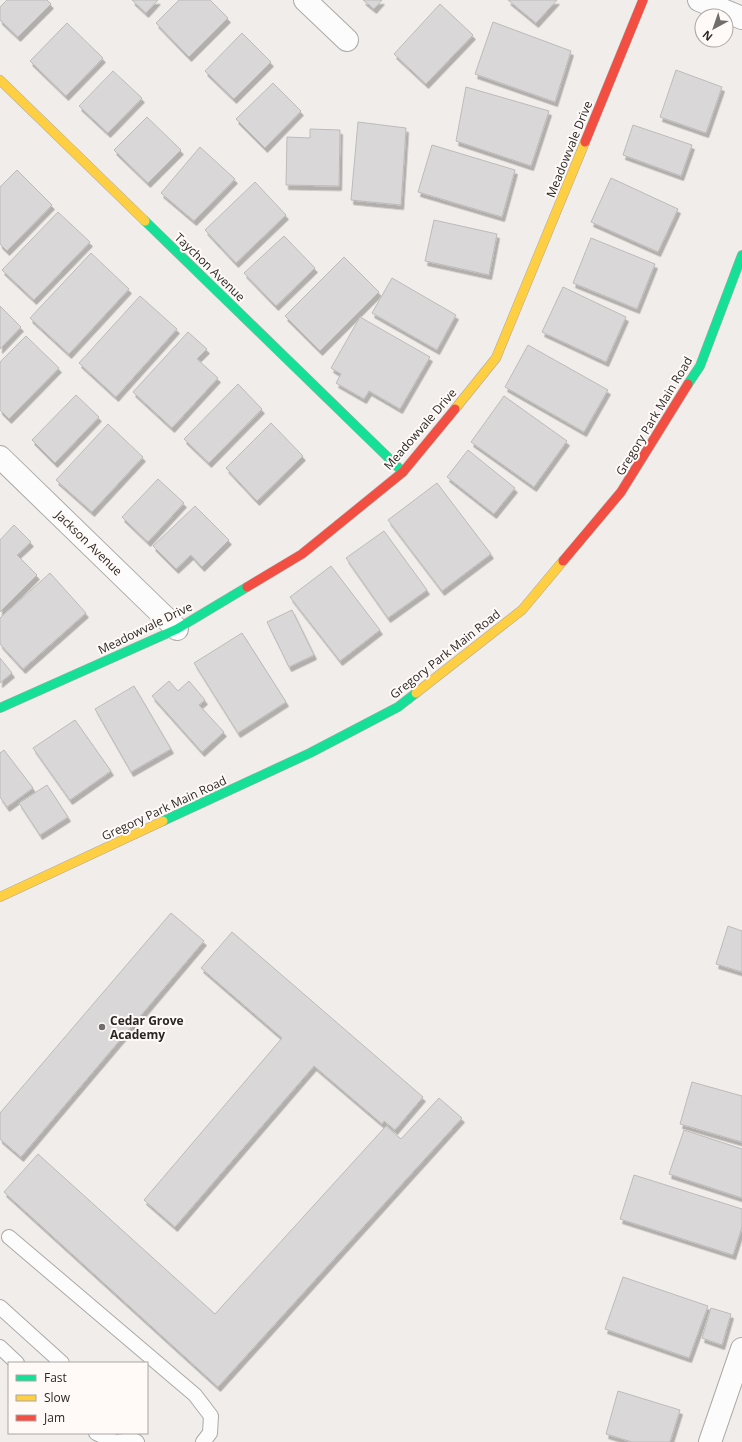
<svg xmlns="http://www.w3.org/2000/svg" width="742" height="1442" font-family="'Open Sans',sans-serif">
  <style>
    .building { fill: #d9d7d7; stroke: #bdbabb; filter: url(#shadow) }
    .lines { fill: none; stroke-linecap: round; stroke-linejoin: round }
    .lane-casing { stroke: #aca9a7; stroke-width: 16 }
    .street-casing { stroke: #aca9a7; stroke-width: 24 }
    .fast-casing { stroke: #aca9a7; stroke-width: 10 }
    .slow-casing { stroke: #aca9a7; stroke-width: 10 }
    .jam-casing { stroke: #aca9a7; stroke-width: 10 }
    .lane { stroke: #fdfcfc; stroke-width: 14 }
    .street { stroke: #fdfcfc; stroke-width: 22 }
    .fast { stroke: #16e098; stroke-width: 9 }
    .slow { stroke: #ffcf43; stroke-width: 9 }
    .jam { stroke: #f24e42; stroke-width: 9 }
    .poi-dot { fill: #706d6b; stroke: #fffaf7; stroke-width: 1.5 }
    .labels { text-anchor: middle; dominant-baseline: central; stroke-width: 4; stroke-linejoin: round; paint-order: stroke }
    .street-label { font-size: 12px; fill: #2a2826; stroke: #fffaf7 }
    .poi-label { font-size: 12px; font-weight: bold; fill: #2a2826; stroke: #fffaf7; text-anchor: start }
  </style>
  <defs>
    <filter id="shadow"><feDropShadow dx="2.5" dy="4.5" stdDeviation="0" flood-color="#0004"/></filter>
  </defs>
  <rect width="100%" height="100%" fill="#f1edea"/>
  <g class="building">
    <path d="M 7,0 L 47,0 L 51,4 L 18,37 L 0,20 L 0,7 Z"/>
    <path d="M 132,0 L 158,0 L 146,13 Z"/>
    <path d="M 179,0 L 210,0 L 228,18 L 189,57 L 156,23 Z"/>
    <path d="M 363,0 L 382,0 L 374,9 Z"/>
    <path d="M 508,0 L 557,0 L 536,23 Z"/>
    <path d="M 440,4 L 473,35 L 426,84 L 394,54 Z"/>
    <path d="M 493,22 L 571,51 L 555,102 L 475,74 Z"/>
    <path d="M 67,23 L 103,58 L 66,96 L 30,61 Z"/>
    <path d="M 242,33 L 271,62 L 234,99 L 205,71 Z"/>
    <path d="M 676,70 L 722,87 L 706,133 L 660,117 Z"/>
    <path d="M 113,71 L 142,98 L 108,133 L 79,106 Z"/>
    <path d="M 273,83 L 301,111 L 265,148 L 236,119 Z"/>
    <path d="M 466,87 L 549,111 L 531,166 L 456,141 Z"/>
    <path d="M 147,117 L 181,150 L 148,183 L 114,150 Z"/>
    <path d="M 358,122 L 406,128 L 401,205 L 351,200 Z"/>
    <path d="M 633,125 L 692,145 L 681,176 L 623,155 Z"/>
    <path d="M 310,129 L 340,130 L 339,186 L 286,185 L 287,137 L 310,138 Z"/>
    <path d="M 432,145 L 515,170 L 502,217 L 418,192 Z"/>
    <path d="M 200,147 L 235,179 L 194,221 L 161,193 Z"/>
    <path d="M 17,170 L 52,205 L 7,251 L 0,244 L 0,187 Z"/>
    <path d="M 611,178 L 678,209 L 658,252 L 591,222 Z"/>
    <path d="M 255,182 L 286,215 L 236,263 L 205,230 Z"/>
    <path d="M 58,212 L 90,242 L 34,300 L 2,270 Z"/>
    <path d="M 434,220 L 497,234 L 489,275 L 425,261 Z"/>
    <path d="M 284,236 L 315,268 L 276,306 L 244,273 Z"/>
    <path d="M 591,238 L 655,264 L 637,309 L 573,283 Z"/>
    <path d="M 91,253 L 129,289 L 69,354 L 30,318 Z"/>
    <path d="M 344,257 L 379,292 L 320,351 L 285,316 Z"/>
    <path d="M 392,278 L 456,315 L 437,350 L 372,313 Z"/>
    <path d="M 563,287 L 626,317 L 606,362 L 542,332 Z"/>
    <path d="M 140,296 L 177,329 L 116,397 L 79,363 Z"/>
    <path d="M 0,306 L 21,327 L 0,349 Z"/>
    <path d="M 360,317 L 430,357 L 400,409 L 369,391 L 364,399 L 336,383 L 341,374 L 331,368 Z"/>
    <path d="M 188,332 L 207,349 L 197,359 L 218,378 L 172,428 L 133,392 Z"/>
    <path d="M 26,336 L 59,368 L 9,419 L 0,410 L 0,362 Z"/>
    <path d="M 528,345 L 608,390 L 584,432 L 505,387 Z"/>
    <path d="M 238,384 L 262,409 L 209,463 L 184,439 Z"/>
    <path d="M 76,395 L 99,417 L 55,463 L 32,440 Z"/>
    <path d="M 504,396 L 567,441 L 534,487 L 471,442 Z"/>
    <path d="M 271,423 L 303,456 L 257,501 L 226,468 Z"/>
    <path d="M 108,424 L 143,457 L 92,512 L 56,480 Z"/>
    <path d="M 468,450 L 515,488 L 494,514 L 447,477 Z"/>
    <path d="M 158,479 L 184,503 L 148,542 L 122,517 Z"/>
    <path d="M 437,483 L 491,554 L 442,591 L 388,520 Z"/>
    <path d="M 195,506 L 229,540 L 202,567 L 191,555 L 176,569 L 153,546 Z"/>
    <path d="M 14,525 L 31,542 L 17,555 L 37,575 L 0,612 L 0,540 Z"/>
    <path d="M 384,531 L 427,590 L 388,618 L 346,558 Z"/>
    <path d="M 331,566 L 380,630 L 340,661 L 290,597 Z"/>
    <path d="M 50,573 L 86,613 L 23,669 L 0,644 L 0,618 Z"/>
    <path d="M 292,610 L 314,655 L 289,667 L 267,622 Z"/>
    <path d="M 242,633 L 286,702 L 238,733 L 194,663 Z"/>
    <path d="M 0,658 L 12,673 L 0,683 Z"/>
    <path d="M 169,681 L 178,691 L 189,681 L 205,700 L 199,705 L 224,732 L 202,752 L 152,696 Z"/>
    <path d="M 134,686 L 171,749 L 131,772 L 95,709 Z"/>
    <path d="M 75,720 L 111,771 L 70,800 L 33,748 Z"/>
    <path d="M 4,750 L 33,788 L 7,807 L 0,797 L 0,753 Z"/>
    <path d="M 47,785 L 68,817 L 40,835 L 19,803 Z"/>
    <path d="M 171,913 L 204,941 L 21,1157 L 0,1139 L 0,1113 Z"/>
    <path d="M 728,926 L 742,931 L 742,972 L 716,964 Z"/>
    <path d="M 232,932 L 423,1097 L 395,1130 L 384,1121 L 382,1124 L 314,1066 L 175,1227 L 144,1200 L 282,1038 L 201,968 Z"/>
    <path d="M 692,1082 L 742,1096 L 742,1142 L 680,1124 Z"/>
    <path d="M 439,1098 L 462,1118 L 218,1387 L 4,1192 L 38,1154 L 215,1314 L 386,1126 L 401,1139 Z"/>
    <path d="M 684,1130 L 742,1149 L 742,1198 L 669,1174 Z"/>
    <path d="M 634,1175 L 742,1209 L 742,1227 L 733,1255 L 620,1219 Z"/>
    <path d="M 623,1277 L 708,1306 L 689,1358 L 605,1329 Z"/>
    <path d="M 711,1308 L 731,1314 L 722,1345 L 702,1338 Z"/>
    <path d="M 618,1391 L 680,1410 L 670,1442 L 632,1442 L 606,1434 Z"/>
  </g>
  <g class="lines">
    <g class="lane-casing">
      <g id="lane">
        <path d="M 9,1237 L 195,1395 L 211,1416 L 210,1433 L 203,1442"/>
        <path d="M 0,1307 L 62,1363"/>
        <path d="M 0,1347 L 17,1363"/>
        <path d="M 96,1433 L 115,1442 L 133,1440 L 137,1442"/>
      </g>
    </g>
    <g class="street-casing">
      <g id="street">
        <path d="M 305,0 L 347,40"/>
        <path d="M 699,0 L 742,18"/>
        <path d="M 0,457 L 177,629"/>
        <path d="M 710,1442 L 742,1349"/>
      </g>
    </g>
    <g class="fast-casing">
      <g id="fast">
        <path d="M 145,221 L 403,472"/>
        <path d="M 688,384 L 700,366 L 742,255"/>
        <path d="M 0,708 L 177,629 L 247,587"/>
        <path d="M 163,821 L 310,753 L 398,707 L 416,693"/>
      </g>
    </g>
    <g class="slow-casing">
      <g id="slow">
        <path d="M 0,80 L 145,221"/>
        <path d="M 455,409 L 496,358 L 585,142"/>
        <path d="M 416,693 L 522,610 L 563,561"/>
        <path d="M 0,897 L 163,821"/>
      </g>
    </g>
    <g class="jam-casing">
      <g id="jam">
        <path d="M 585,142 L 643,0"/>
        <path d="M 563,561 L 621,492 L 688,384"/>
        <path d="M 247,587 L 302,554 L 403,472 L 455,409"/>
      </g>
    </g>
    <use href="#lane" class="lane"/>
    <use href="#street" class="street"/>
    <use href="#fast" class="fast"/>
    <use href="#slow" class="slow"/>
    <use href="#jam" class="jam"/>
  </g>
  <circle class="poi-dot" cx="102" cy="1027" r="4"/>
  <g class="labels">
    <g class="street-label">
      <text transform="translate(569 149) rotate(-68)">Meadowvale Drive</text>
      <text transform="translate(210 267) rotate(44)">Taychon Avenue</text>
      <text transform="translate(654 416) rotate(-59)">Gregory Park Main Road</text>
      <text transform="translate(420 429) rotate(-49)">Meadowvale Drive</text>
      <text transform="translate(89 543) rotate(44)">Jackson Avenue</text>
      <text transform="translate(145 628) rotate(-26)">Meadowvale Drive</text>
      <text transform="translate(445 654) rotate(-38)">Gregory Park Main Road</text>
      <text transform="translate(164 808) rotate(-25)">Gregory Park Main Road</text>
    </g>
    <g class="poi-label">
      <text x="110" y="1020">Cedar Grove<tspan x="110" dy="14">Academy</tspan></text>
    </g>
  </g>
  <rect x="8" y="1362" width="140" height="72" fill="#fffaf7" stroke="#aaa6a3"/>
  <rect x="16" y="1375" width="20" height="6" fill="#16e098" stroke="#aaa6a3"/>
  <text x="44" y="1382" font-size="12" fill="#2a2826">Fast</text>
  <rect x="16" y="1395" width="20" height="6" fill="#ffcf43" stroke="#aaa6a3"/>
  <text x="44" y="1402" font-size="12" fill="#2a2826">Slow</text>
  <rect x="16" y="1415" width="20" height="6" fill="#f24e42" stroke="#aaa6a3"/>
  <text x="44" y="1422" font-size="12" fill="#2a2826">Jam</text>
  <g transform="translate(714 28) rotate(220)"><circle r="19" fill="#fffaf7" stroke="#aaa6a3"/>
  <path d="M0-3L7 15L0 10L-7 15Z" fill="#706d6b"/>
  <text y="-6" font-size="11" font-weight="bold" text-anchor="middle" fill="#2a2826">N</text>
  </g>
</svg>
